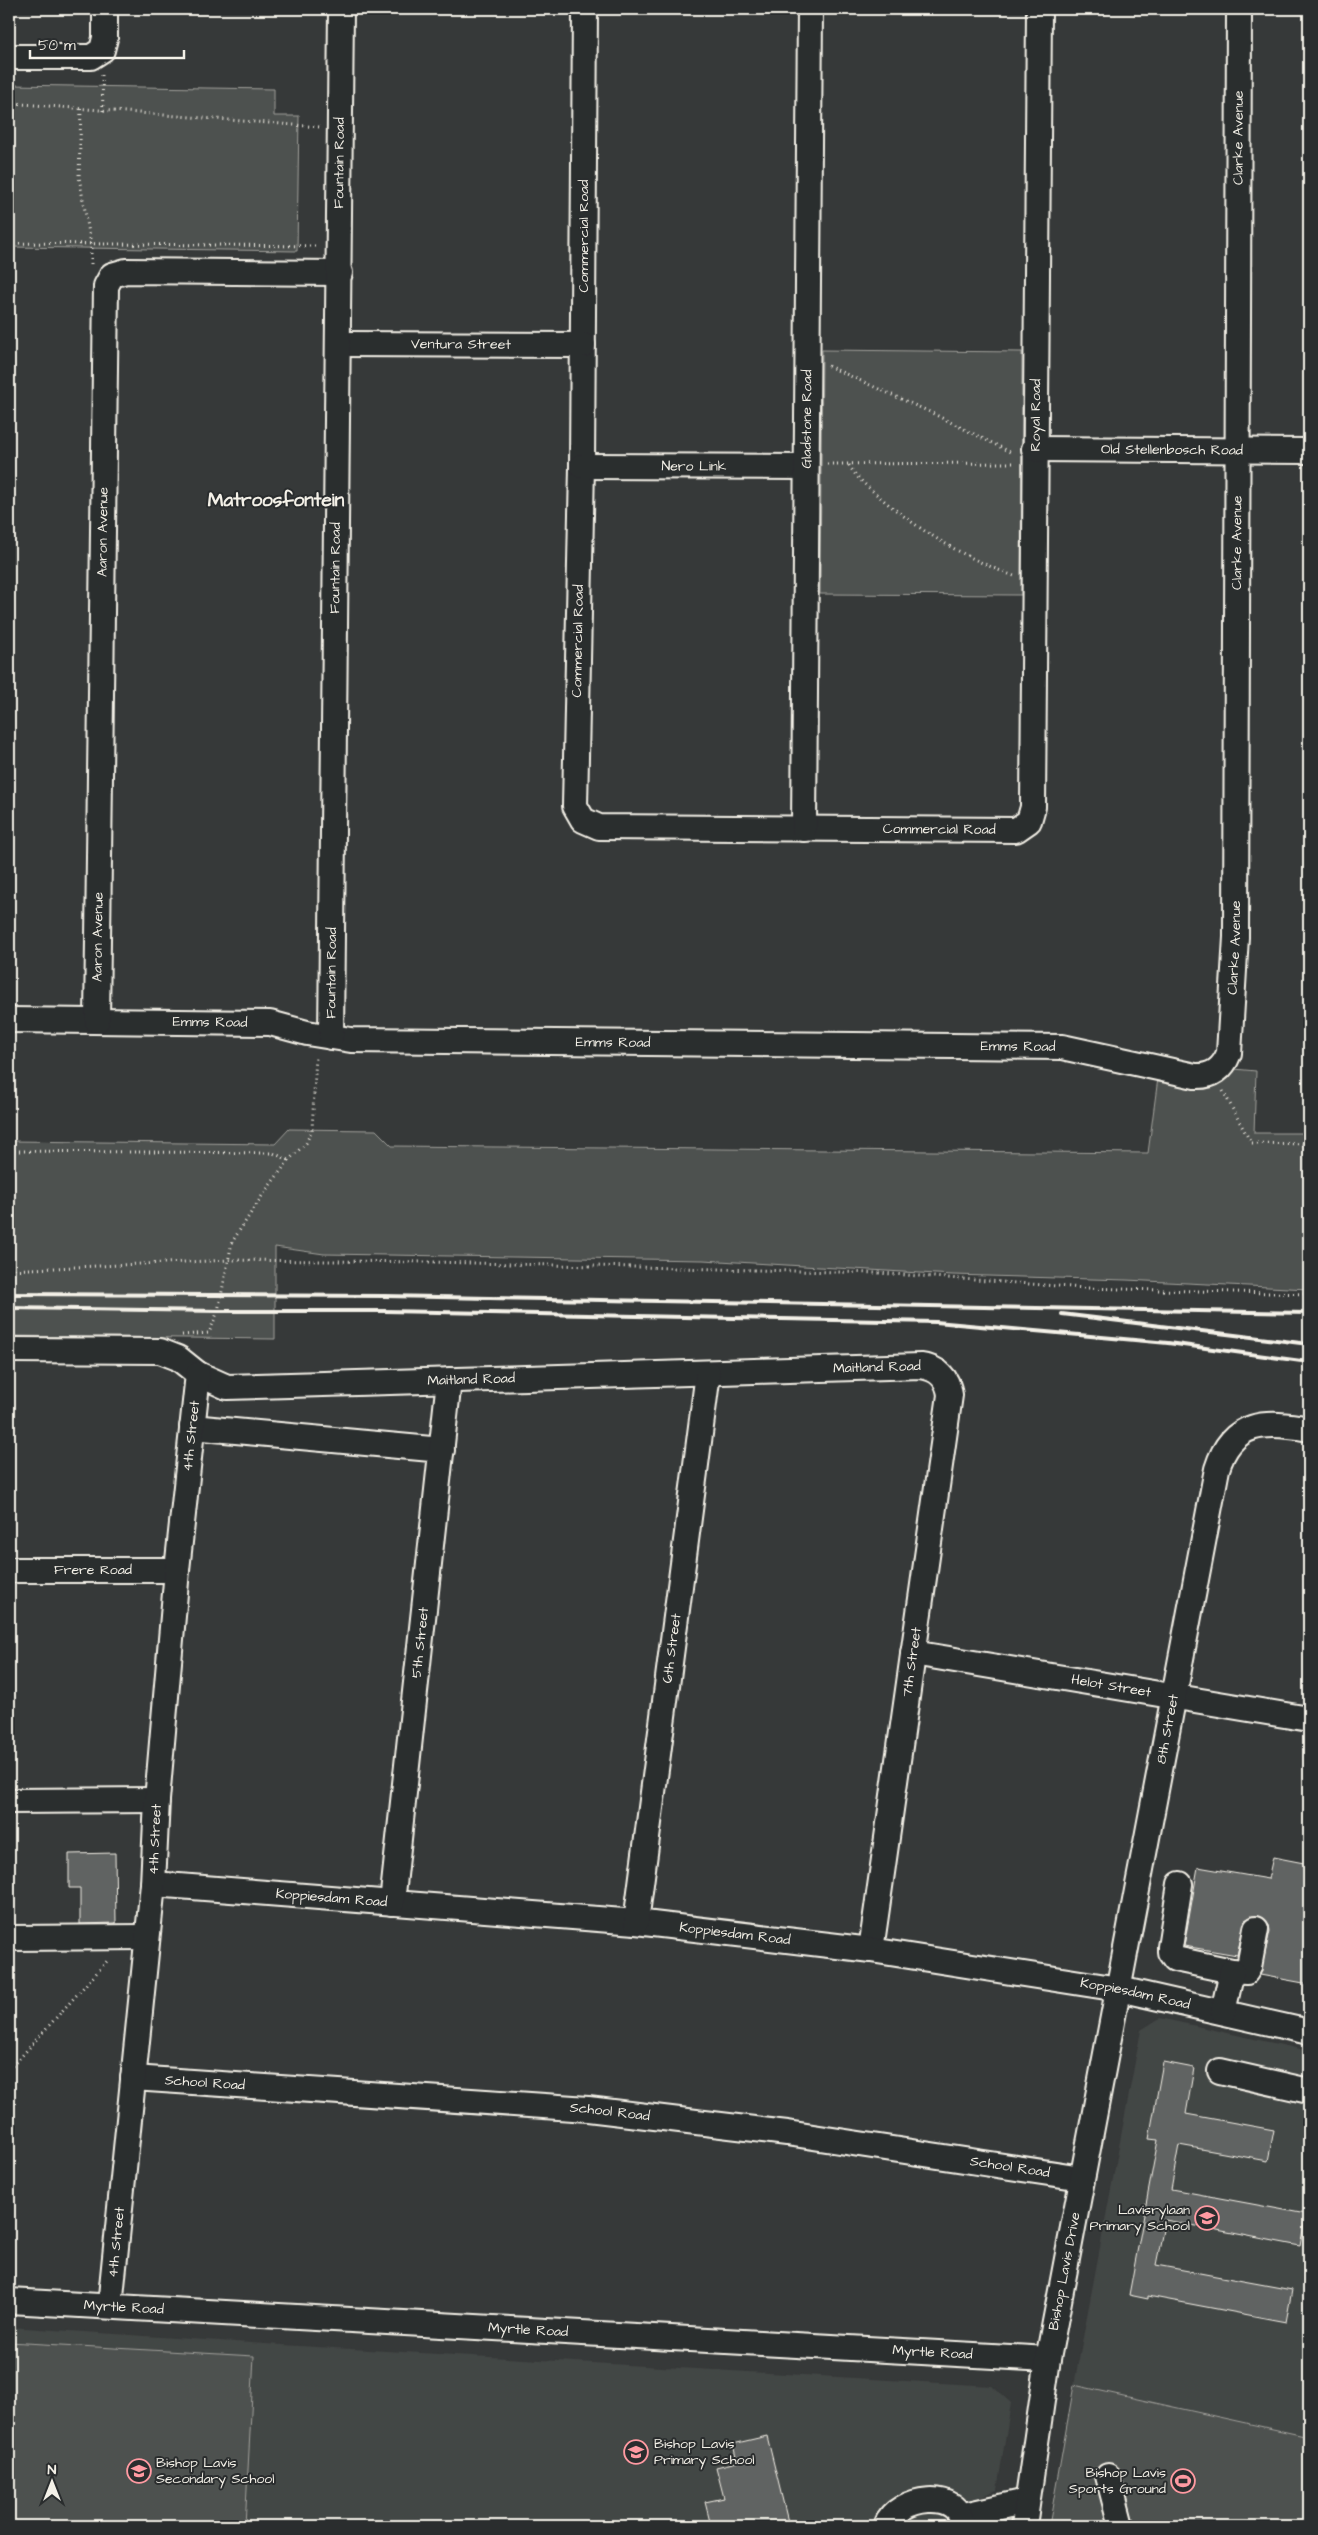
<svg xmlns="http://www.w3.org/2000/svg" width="1318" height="2535" font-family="'Architects Daughter',sans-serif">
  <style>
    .built { fill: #434645 }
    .green { fill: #4e514f; stroke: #a1a19c }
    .building { fill: #616362; stroke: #f4f1e8 }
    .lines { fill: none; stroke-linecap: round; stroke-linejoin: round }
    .minor-casing { stroke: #f4f1e8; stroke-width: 28 }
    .path { stroke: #f4f1e8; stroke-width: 3; stroke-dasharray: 1 4; stroke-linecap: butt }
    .minor { stroke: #2a2d2e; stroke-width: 24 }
    .rail { stroke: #f4f1e8; stroke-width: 4 }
    .labels { text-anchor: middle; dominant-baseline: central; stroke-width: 4; stroke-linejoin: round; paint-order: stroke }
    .street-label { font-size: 14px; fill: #f4f1e8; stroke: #2a2d2e }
    .poi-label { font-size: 14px; fill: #f4f1e8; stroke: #2a2d2e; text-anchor: end }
    .district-label { font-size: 19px; font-weight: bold; fill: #f4f1e8; stroke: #2a2d2e }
  </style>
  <rect width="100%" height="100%" fill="#363939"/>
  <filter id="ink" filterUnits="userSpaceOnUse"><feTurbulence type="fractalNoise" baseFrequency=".02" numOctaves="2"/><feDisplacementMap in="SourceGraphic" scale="10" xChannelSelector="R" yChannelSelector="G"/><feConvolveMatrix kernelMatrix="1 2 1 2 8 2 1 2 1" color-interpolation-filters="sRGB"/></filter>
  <g filter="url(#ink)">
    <g class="built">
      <path d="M 1160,2018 L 1309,2051 L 1309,2437 L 1074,2385 L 1141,2030 Z"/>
      <path d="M 9,2327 L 265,2344 L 992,2386 L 1011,2403 L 997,2490 L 979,2497 L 977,2518 L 989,2526 L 9,2526 Z"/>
    </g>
    <g class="green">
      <path d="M 9,85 L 274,89 L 274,116 L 299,116 L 297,251 L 9,247 Z"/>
      <path d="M 822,350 L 1022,352 L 1021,595 L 820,594 Z"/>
      <path d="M 1234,1069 L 1256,1071 L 1254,1133 L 1309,1133 L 1309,1289 L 1126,1280 L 953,1275 L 703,1260 L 324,1254 L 275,1247 L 275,1339 L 9,1336 L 9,1141 L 275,1144 L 289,1129 L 376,1130 L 392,1146 L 1148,1153 L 1158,1078 C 1184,1083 1218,1097 1234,1069 Z"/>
      <path d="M 9,2342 L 254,2356 L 245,2526 L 9,2526 Z"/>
      <path d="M 1074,2385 L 1309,2437 L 1309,2526 L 1049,2526 Z"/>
    </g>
    <g class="building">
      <path d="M 115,1853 L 116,1923 L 80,1924 L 80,1888 L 69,1888 L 69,1854 Z"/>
      <path d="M 1273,1857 L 1309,1864 L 1309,1984 L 1260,1975 L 1270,1931 L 1269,1924 L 1259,1916 L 1252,1916 L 1245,1920 L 1237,1955 L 1184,1946 L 1198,1867 L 1268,1879 Z"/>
      <path d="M 1163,2062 L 1194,2068 L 1186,2114 L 1274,2130 L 1268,2161 L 1179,2145 L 1171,2189 L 1306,2214 L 1300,2246 L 1165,2220 L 1156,2265 L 1292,2290 L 1286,2322 L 1148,2296 L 1148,2299 L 1129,2295 L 1158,2140 L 1149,2139 Z"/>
      <path d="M 767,2436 L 789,2526 L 744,2526 L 743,2522 L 711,2526 L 705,2502 L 724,2498 L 716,2467 L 737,2462 L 733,2444 Z"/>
    </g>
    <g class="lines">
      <g class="minor-casing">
        <g id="minor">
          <path id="s1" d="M 585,9 L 582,466 L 575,806 L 583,820 L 599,827 L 1016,830 L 1029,821 L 1033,807 L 1039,9"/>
          <path d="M 9,57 L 91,57 L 102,50 L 105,38 L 105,9"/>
          <path id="s2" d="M 340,344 L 583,345"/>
          <path id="s3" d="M 1034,449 L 1309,451"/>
          <path id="s4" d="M 582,466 L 806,467"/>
          <path id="s5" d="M 804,829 L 810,9"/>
          <path id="s6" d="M 9,1020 L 270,1023 L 307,1033 L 351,1040 L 1062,1047 L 1195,1076 C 1212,1077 1223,1069 1229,1053 L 1236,937 L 1239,9"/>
          <path id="s7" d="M 97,1021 L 106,286 L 112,275 L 126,271 L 340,273"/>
          <path id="s8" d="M 331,1037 L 341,9"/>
          <path id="s9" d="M 9,1350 L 160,1351 L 178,1358 L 198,1374 L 227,1387 L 921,1366 C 938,1368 948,1378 950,1395 L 871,1950"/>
          <path d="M 192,1427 L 442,1450"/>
          <path id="s10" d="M 9,1570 L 177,1570"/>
          <path id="s11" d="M 913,1653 L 1309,1719"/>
          <path d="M 9,1801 L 157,1800"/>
          <path id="s12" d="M 153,1884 L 636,1922 L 871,1950 L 1119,1989 L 1309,2032"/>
          <path d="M 1180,1884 L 1170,1947 L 1170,1952 L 1175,1959 L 1232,1971 L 1246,1972 L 1249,1967 L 1256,1929"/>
          <path id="s13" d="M 392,1903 L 449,1380"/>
          <path id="s14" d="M 636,1922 L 708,1373"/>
          <path d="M 9,1938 L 147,1937"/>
          <path d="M 1223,2012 L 1232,1971"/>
          <path d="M 1220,2071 L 1309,2091"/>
          <path id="s15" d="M 133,2078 L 588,2109 L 787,2133 L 1082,2178"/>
          <path id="s16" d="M 9,2301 L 1048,2359"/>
          <path id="s17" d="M 110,2306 L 153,1884 L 157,1800 L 177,1570 L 198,1374"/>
          <path d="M 1108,2476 L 1121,2526"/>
          <path d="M 960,2516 L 1027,2501"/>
          <path d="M 886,2526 C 897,2496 962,2487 962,2526"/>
          <path id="s18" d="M 1024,2526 L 1048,2359 L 1217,1469 C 1232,1420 1266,1421 1309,1429"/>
        </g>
      </g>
      <g class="path">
        <path d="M 102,75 L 103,111"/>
        <path d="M 9,103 L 320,127"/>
        <path d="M 81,109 L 79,177 L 91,244 L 91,265"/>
        <path d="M 9,243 L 318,246"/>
        <path d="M 828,366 L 932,413 L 1012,453"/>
        <path d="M 827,464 L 1016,463"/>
        <path d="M 849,465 C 857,479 869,488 881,498 C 921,532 965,558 1014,576"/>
        <path d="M 1223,1091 L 1251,1143 L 1309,1144"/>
        <path d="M 9,1151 L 273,1153 L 289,1160"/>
        <path d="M 9,1270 L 230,1260 L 432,1262 L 878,1273 L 1085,1288 L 1309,1294"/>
        <path d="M 182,1335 L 209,1333 L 218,1311 L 232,1242 L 264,1193 L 289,1160 L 306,1143 L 312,1130 L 316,1056"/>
        <path d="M 9,2070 L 109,1959"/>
      </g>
      <use href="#minor" class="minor"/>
      <g class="rail">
        <path d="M 9,1294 L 385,1296 L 1309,1313"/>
        <path d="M 9,1308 L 218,1311 L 385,1311 L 936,1322 L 1168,1343 L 1309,1362"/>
        <path d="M 1062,1314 L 1309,1344"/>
      </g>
    </g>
  </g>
  <defs>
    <g id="school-ring" transform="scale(1.25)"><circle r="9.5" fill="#2a2d2e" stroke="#ff9aa2" stroke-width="1.5"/><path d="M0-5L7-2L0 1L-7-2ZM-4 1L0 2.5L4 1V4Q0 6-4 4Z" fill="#ff9aa2"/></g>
    <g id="stadium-ring" transform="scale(1.25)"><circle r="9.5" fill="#2a2d2e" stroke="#ff9aa2" stroke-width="1.5"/><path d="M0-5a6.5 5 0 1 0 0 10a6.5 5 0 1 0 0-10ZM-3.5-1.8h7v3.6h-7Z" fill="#ff9aa2"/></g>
  </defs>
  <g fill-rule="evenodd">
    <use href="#school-ring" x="1207" y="2218"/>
    <use href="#school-ring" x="636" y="2452"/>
    <use href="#school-ring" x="139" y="2471"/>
    <use href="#stadium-ring" x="1183" y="2481"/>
  </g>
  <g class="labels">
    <g class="street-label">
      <text stroke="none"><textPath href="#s6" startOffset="2151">Clarke Avenue</textPath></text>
      <text stroke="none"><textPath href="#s8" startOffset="874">Fountain Road</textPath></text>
      <text transform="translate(584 236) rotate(-90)">Commercial Road</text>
      <text stroke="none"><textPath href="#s2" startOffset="121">Ventura Street</textPath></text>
      <text stroke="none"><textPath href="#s1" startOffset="1670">Royal Road</textPath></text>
      <text stroke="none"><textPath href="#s5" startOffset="410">Gladstone Road</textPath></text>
      <text stroke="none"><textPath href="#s3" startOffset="138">Old Stellenbosch Road</textPath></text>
      <text stroke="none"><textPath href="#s4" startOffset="112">Nero Link</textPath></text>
      <text stroke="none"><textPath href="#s7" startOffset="489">Aaron Avenue</textPath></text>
      <text stroke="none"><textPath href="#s6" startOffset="1746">Clarke Avenue</textPath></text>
      <text stroke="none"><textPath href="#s8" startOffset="469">Fountain Road</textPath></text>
      <text transform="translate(578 641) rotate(-89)">Commercial Road</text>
      <text stroke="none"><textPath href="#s1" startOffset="1171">Commercial Road</textPath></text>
      <text stroke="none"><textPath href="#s7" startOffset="84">Aaron Avenue</textPath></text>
      <text stroke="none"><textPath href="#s6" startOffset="1341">Clarke Avenue</textPath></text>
      <text stroke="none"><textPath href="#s8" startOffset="64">Fountain Road</textPath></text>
      <text stroke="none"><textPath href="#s6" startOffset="201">Emms Road</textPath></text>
      <text stroke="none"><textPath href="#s6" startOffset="606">Emms Road</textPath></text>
      <text stroke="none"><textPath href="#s6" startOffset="1011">Emms Road</textPath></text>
      <text stroke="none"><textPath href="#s9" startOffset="878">Maitland Road</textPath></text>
      <text stroke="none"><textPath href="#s9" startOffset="472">Maitland Road</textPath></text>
      <text stroke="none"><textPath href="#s17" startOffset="874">4th Street</textPath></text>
      <text stroke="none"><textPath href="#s10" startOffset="84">Frere Road</textPath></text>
      <text stroke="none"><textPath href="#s13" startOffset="262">5th Street</textPath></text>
      <text stroke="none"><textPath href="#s14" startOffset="276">6th Street</textPath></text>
      <text transform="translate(912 1662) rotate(-82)">7th Street</text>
      <text stroke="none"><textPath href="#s11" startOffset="201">Helot Street</textPath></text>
      <text stroke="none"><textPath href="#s18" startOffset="810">8th Street</textPath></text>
      <text stroke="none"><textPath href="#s17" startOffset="469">4th Street</textPath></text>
      <text stroke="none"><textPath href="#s12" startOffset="179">Koppiesdam Road</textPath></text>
      <text stroke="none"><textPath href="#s12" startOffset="584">Koppiesdam Road</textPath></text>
      <text stroke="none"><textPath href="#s12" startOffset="989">Koppiesdam Road</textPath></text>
      <text stroke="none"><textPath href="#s15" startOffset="72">School Road</textPath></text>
      <text stroke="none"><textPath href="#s15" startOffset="478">School Road</textPath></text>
      <text stroke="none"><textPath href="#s15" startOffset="882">School Road</textPath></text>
      <text stroke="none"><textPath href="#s17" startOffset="64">4th Street</textPath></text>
      <text stroke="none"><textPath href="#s18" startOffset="258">Bishop Lavis Drive</textPath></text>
      <text stroke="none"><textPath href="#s16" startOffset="115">Myrtle Road</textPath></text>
      <text stroke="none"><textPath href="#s16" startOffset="520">Myrtle Road</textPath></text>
      <text stroke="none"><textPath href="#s16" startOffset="925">Myrtle Road</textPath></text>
    </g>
    <g class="poi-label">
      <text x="1190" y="2210">Lavisrylaan<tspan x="1190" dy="16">Primary School</tspan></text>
      <text x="654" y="2444" text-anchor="start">Bishop Lavis<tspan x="654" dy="16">Primary School</tspan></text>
      <text x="156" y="2463" text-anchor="start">Bishop Lavis<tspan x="156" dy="16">Secondary School</tspan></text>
      <text x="1166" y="2473">Bishop Lavis<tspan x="1166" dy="16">Sports Ground</tspan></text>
    </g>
    <g class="district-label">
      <text x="276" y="500">Matroosfontein</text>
    </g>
  </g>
  <rect width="1318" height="2535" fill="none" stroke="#2a2d2e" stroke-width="30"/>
  <rect x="15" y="15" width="1288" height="2505" fill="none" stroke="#f4f1e8" stroke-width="2" filter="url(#ink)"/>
  <g transform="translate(52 2482)" stroke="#2a2d2e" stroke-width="4" paint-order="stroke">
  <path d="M0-4L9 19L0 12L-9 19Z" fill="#f4f1e8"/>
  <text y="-8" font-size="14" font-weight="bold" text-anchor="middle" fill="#f4f1e8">N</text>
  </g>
  <path d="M30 50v8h154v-8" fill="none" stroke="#f4f1e8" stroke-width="2.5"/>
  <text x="38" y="50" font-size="15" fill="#f4f1e8" stroke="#2a2d2e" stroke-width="4" paint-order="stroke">50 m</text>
</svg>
